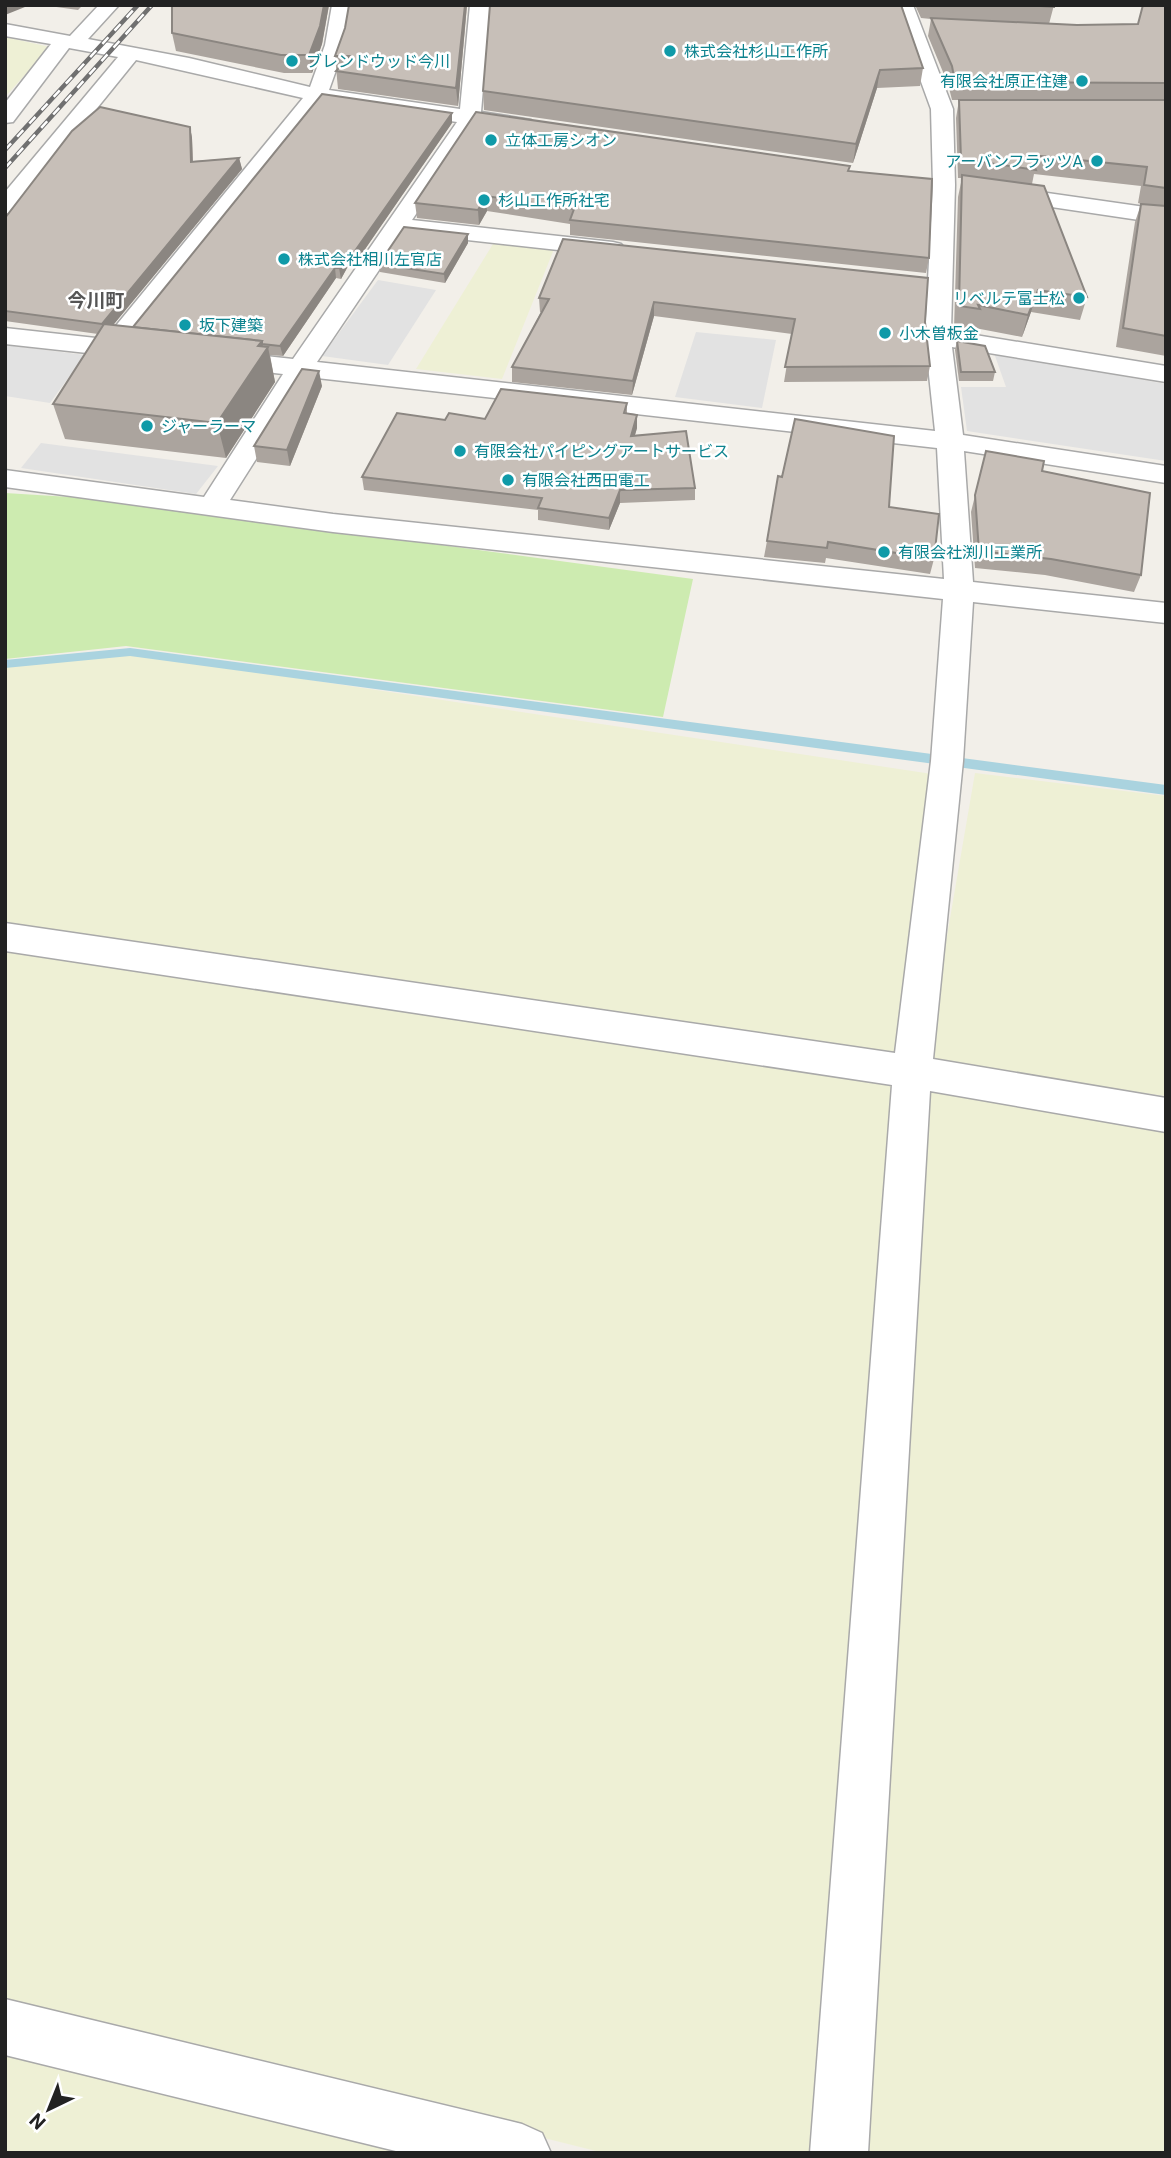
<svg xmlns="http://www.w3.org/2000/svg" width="1171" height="2158" font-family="Roboto,'Noto Sans JP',sans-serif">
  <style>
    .farmland { fill: #eef0d5 }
    .grass { fill: #cdebb0 }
    .parking { fill: #e2e2e2 }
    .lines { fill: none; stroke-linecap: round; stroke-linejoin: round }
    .stream { fill: #aad3df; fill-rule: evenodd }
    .minor-casing { stroke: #a9a9a9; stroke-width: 3 }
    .minor { fill: #fff; fill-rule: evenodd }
    .rail-casing { stroke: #707070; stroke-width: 4.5 }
    .rail { stroke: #fff; stroke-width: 2.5; stroke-dasharray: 9; stroke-linecap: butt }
    .wall { fill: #aba49e }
    .shaded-wall { fill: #8b8681 }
    .building { fill: #c7bfb8; stroke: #8b8681; stroke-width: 2 }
    .culture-dot { fill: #0f9aa8; stroke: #fff; stroke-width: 2.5 }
    .labels { text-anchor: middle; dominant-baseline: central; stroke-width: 5; stroke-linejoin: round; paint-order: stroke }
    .far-culture-label { font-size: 16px; fill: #0d838f; stroke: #fff; text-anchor: start }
    .far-quarter-label { font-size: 19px; font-weight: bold; fill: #555; stroke: #fff }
  </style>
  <rect width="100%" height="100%" fill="#f2efe9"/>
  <g class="farmland">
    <path d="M 5,37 L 50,47 L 5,97 Z"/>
    <path d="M 493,244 L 554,249 L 502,379 L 416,369 Z"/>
    <path d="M 125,652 L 932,774 L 903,1062 L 5,929 L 5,666 Z"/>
    <path d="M 975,773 L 1166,796 L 1166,1096 L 925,1064 Z"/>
    <path d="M 5,946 L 898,1081 L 826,2153 L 604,2153 L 5,2004 Z"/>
    <path d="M 922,1084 L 1166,1120 L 1166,2153 L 854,2153 Z"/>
    <path d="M 5,2049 L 422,2153 L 5,2153 Z"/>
  </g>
  <path class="grass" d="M 5,493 L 86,498 L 205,513 L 693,579 L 663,717 L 126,646 L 5,659 Z"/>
  <g class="parking">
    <path d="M 378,280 L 436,290 L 388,365 L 322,356 Z"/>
    <path d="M 696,332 L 776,340 L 762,408 L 675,397 Z"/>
    <path d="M 5,345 L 85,355 L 50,403 L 5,396 Z"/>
    <path d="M 994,353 L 1166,384 L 1166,461 L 967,431 L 961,387 L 1006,387 Z"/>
    <path d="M 41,443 L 218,466 L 196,494 L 21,468 Z"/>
  </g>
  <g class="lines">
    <path class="stream" d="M 130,648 L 1166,785 L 1166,795 L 130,656 L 5,668 L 5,660 Z"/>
    <g class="minor-casing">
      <g id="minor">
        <path d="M 99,5 L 119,5 L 88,39 L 189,58 L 310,87 L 325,45 L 332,5 L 352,5 L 345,45 L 329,90 L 460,109 L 470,5 L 490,5 L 481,112 L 531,120 L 534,125 L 531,130 L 523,131 L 476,125 L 412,220 L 613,242 L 621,244 L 625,249 L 621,254 L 613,256 L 404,233 L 317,362 L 935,431 L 925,337 L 933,185 L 931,109 L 893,5 L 913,5 L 953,109 L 955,185 L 951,331 L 1166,366 L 1166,382 L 952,347 L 963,435 L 1166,466 L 1166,483 L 964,451 L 973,582 L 1166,603 L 1166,623 L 973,602 L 963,761 L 933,1059 L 1166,1098 L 1166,1132 L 930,1091 L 868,2153 L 810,2153 L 892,1085 L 5,951 L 5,923 L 895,1053 L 931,761 L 943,599 L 333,532 L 5,487 L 5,470 L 204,497 L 283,374 L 220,367 L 211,364 L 207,359 L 211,354 L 220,351 L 293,359 L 457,122 L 322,102 L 129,342 L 151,346 L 155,351 L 151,356 L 142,359 L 5,344 L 5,328 L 105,339 L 303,98 L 136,60 L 13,212 L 5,214 L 5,192 L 118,57 L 69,48 L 13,122 L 5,123 L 5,103 L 51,44 L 5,36 L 5,24 L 70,36 ZM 308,377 L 937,448 L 944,579 L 333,514 L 230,500 Z"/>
        <path d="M 998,186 L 1166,210 L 1166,224 L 990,198 L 987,193 L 990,188 Z"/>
        <path d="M 5,1999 L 522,2124 L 542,2133 L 551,2153 L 404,2153 L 5,2055 Z"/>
      </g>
    </g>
    <use href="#minor" class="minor"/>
    <g class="rail-casing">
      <g id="rail">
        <path d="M 5,150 L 138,5"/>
        <path d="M 5,168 L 152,5"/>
      </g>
    </g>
    <use href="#rail" class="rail"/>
  </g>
  <g class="wall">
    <path d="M 42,5 L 83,5 L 78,10 Z"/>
    <path d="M 172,5 L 329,5 L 322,44 L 312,73 L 284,73 L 176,51 L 172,33 Z"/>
    <path d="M 467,5 L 458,106 L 338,89 L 335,56 L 345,28 Z"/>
    <path d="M 915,5 L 1054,5 L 1049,24 L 1077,25 L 1138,24 L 1166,5 L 1166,356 L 1116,347 L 1135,222 L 1141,204 L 1138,203 L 1141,186 L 1034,174 L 1032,184 L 1087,297 L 1080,320 L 1031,312 L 1022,337 L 975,328 L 974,332 L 954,329 L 958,197 L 962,178 L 958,178 L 956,118 L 959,100 L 952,100 L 948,84 L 928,36 L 931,19 L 921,18 Z"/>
    <path d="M 923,68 L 920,86 L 877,88 L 853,163 L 484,110 L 483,91 Z"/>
    <path d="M 476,112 L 849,171 L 929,258 L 926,273 L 570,235 L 570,224 L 487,211 L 479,225 L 417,218 L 415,203 Z"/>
    <path d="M 452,123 L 352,268 L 347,268 L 341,279 L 336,278 L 283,356 L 270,355 L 275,382 L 226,458 L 65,439 L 53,404 L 98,334 L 5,321 L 5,218 L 190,127 L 192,138 L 193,161 L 239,158 L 242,169 L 113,325 L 133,327 Z"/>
    <path d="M 468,234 L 468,243 L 445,283 L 380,272 L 379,264 Z"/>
    <path d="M 563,239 L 925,322 L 930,366 L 927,381 L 784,382 L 792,334 L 654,316 L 632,395 L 512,382 L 512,367 L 541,312 L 540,312 L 539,298 Z"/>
    <path d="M 957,341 L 995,372 L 993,381 L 959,381 L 955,350 Z"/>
    <path d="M 322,386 L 290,466 L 257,462 L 254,446 Z"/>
    <path d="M 627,403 L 627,414 L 637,428 L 635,435 L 695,488 L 695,500 L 620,503 L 609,530 L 538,520 L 538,510 L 364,490 L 362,477 L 445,420 L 485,419 Z"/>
    <path d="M 986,451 L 1042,471 L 1141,575 L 1134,592 L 1045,575 L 975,568 L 971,512 Z"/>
    <path d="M 889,507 L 934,559 L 930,574 L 826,558 L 825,563 L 764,557 L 767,541 Z"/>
  </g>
  <g class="shaded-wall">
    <path d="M 5,5 L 30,5 L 5,15 Z"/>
    <path d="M 324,5 L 329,5 L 322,44 L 312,73 L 309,55 Z"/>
    <path d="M 465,5 L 467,5 L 458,106 L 456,88 Z"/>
    <path d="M 880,70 L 877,88 L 853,163 L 856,144 Z"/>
    <path d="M 452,113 L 452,123 L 352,268 L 350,258 Z"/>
    <path d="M 190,127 L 192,138 L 193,172 L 191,162 Z"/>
    <path d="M 239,158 L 242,169 L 105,335 L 102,324 Z"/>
    <path d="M 486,196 L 487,211 L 479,225 L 478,210 Z"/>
    <path d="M 468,234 L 468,243 L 445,283 L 444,274 Z"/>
    <path d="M 346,257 L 347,268 L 341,279 L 339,268 Z"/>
    <path d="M 335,268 L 336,278 L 283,356 L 280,346 Z"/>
    <path d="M 1038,290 L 1031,312 L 1022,337 L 1028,315 Z"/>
    <path d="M 654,302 L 654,316 L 632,395 L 633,381 Z"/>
    <path d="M 262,341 L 264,353 L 268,347 L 275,382 L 226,458 L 217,423 Z"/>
    <path d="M 319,371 L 322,386 L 290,466 L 287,450 Z"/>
    <path d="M 637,415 L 637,428 L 631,448 L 631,436 Z"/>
    <path d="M 620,490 L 620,503 L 609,530 L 609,518 Z"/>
  </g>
  <g class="building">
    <path d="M 172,5 L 324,5 L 320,26 L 309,55 L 281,55 L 172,33 Z"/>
    <path d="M 349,5 L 465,5 L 456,88 L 336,71 L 350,56 L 335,56 L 345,28 Z"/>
    <path d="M 490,5 L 901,5 L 923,68 L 880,70 L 856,144 L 483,91 Z"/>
    <path d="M 1025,5 L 1054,5 L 1054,7 Z"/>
    <path d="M 1143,5 L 1166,5 L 1166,83 L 955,82 L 952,66 L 931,18 L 1077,25 L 1138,24 Z"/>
    <path d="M 322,94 L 452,113 L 350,258 L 346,257 L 339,268 L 335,268 L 280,346 L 262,344 L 262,341 L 133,327 Z"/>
    <path d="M 959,100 L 1166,100 L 1166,188 L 1144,185 L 1147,167 L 1030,155 L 1036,170 L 961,159 Z"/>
    <path d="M 100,107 L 190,127 L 191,162 L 239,158 L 102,324 L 5,311 L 5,218 L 72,131 Z"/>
    <path d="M 476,112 L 850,166 L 848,171 L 932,179 L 929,258 L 570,220 L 574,209 L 486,196 L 478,210 L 415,203 Z"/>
    <path d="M 962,175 L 1044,186 L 1087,297 L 1038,290 L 1028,315 L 978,305 L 980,309 L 959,306 Z"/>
    <path d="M 1141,204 L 1166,206 L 1166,336 L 1123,328 Z"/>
    <path d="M 404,227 L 468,234 L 444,274 L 379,264 Z"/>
    <path d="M 563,239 L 928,278 L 925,322 L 930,366 L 785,367 L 795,319 L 654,302 L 633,381 L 512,367 L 549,299 L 539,298 Z"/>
    <path d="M 104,324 L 262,341 L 258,346 L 268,347 L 217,423 L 53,404 Z"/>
    <path d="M 957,341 L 985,346 L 995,372 L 961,372 Z"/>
    <path d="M 302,369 L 319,371 L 287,450 L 254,446 Z"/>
    <path d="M 501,389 L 627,403 L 624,413 L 637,415 L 631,436 L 686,431 L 695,488 L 620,490 L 609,518 L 538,508 L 542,498 L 362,477 L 397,413 L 445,420 L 449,413 L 485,419 Z"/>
    <path d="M 795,419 L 894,436 L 889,507 L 939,514 L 934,559 L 828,542 L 827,548 L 767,541 L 778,476 L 782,477 Z"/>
    <path d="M 986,451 L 1044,461 L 1042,471 L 1150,493 L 1141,575 L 1051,559 L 979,551 L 975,495 Z"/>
  </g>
  <g class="culture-dot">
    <circle cx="670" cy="51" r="7"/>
    <circle cx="292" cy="61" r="7"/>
    <circle cx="1082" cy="81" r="7"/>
    <circle cx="491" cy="140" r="7"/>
    <circle cx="1097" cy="161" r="7"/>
    <circle cx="484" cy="200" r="7"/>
    <circle cx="284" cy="259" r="7"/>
    <circle cx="1079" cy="298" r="7"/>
    <circle cx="185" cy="325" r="7"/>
    <circle cx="885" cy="333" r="7"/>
    <circle cx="147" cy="426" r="7"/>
    <circle cx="460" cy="451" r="7"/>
    <circle cx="508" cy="480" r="7"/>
    <circle cx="884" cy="552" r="7"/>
  </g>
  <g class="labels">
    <g class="far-culture-label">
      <text x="684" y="51">株式会社杉山工作所</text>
      <text x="306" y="61">ブレンドウッド今川</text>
      <text x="1068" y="81" text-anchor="end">有限会社原正住建</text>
      <text x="505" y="140">立体工房シオン</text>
      <text x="1083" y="161" text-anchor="end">アーバンフラッツA</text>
      <text x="498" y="200">杉山工作所社宅</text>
      <text x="298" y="259">株式会社相川左官店</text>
      <text x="1065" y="298" text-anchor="end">リベルテ富士松</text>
      <text x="199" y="325">坂下建築</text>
      <text x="899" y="333">小木曽板金</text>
      <text x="161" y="426">ジャーラーマ</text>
      <text x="474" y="451">有限会社パイピングアートサービス</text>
      <text x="522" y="480">有限会社西田電工</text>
      <text x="898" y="552">有限会社渕川工業所</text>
    </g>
    <g class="far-quarter-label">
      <text x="96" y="300">今川町</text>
    </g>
  </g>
  <rect width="1171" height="2158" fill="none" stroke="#222222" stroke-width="14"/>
  <g transform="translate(49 2109) rotate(223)" stroke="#ffffff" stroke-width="5" paint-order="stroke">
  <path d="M0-5L12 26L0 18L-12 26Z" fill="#222222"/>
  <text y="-10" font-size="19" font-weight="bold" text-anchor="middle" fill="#222222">N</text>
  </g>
</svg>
